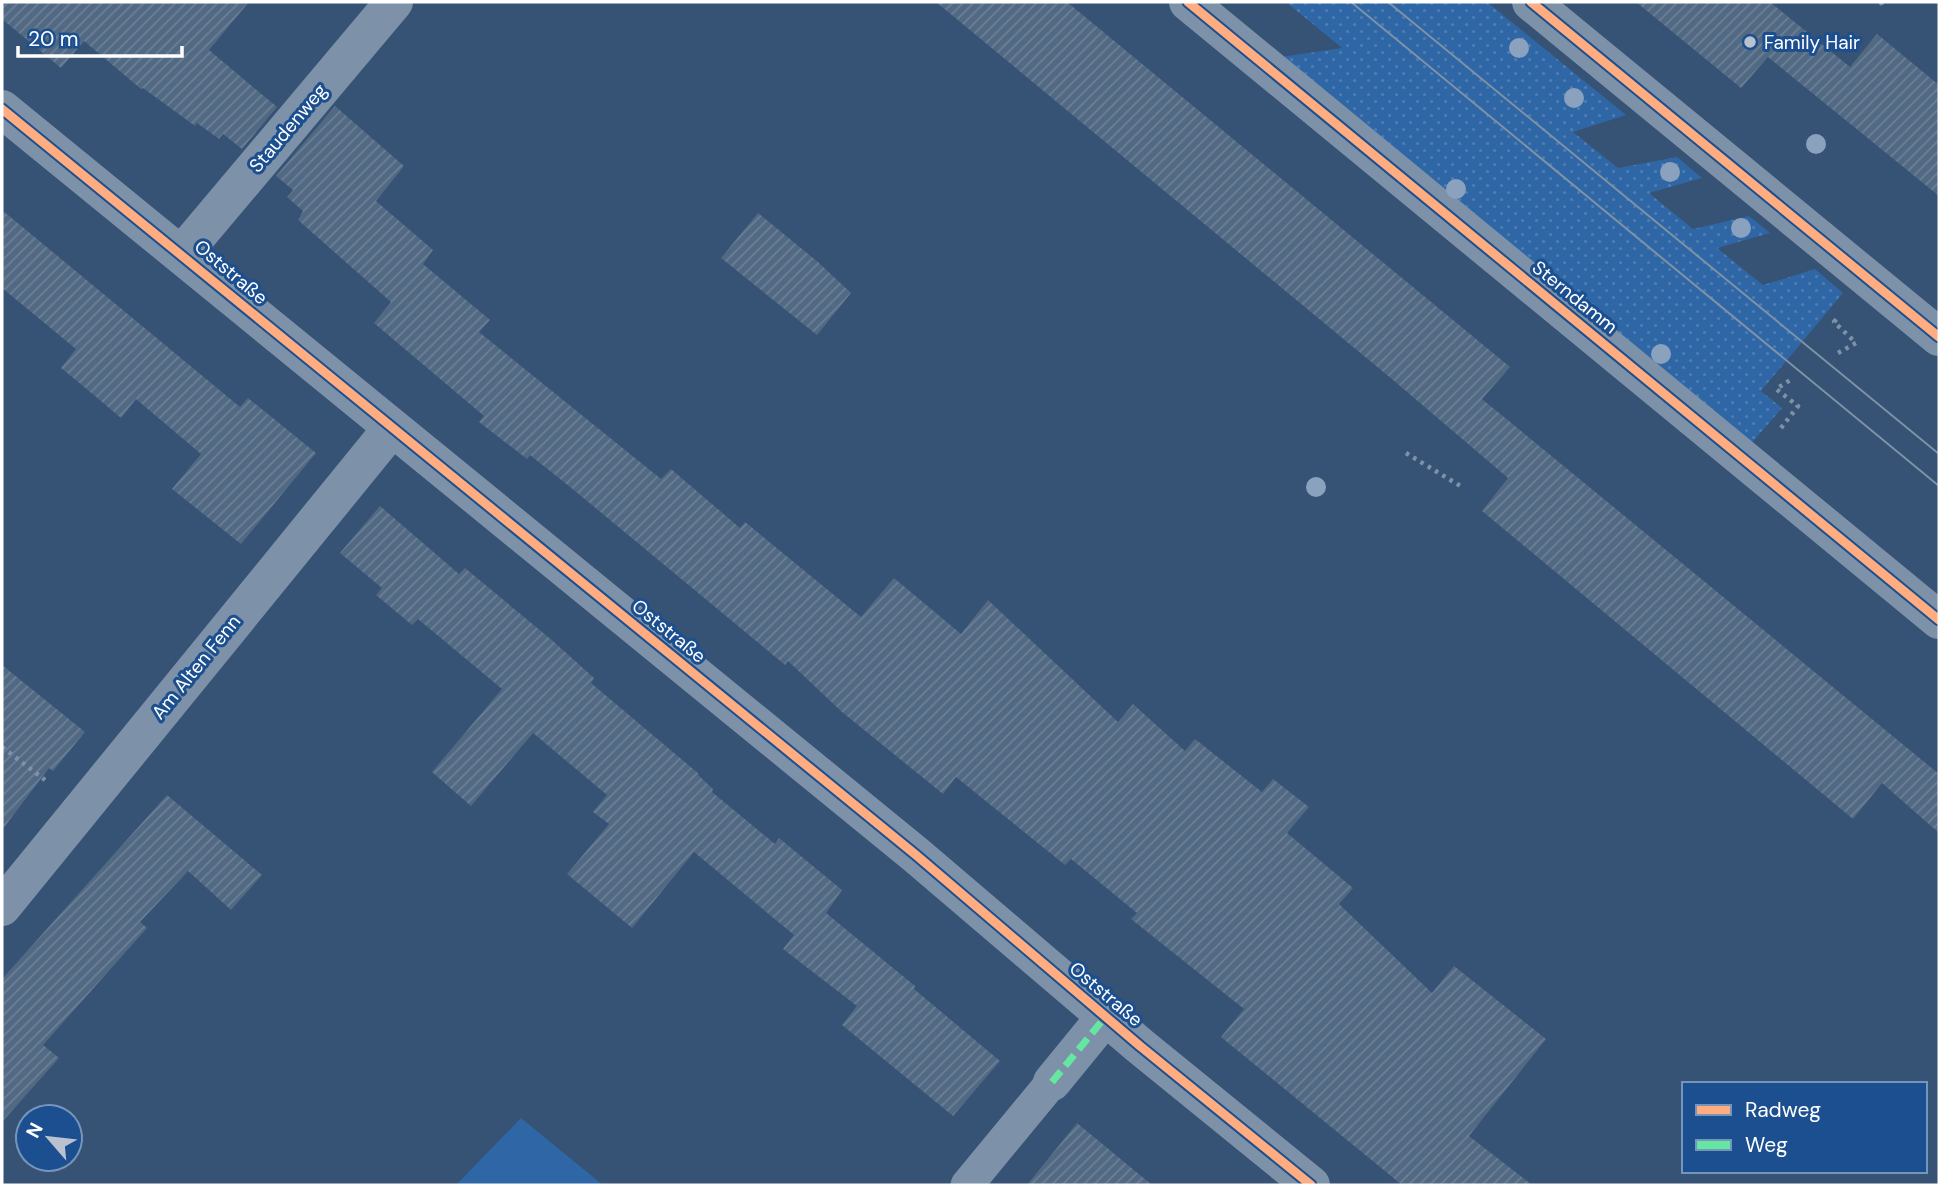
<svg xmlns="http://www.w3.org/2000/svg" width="1941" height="1187" font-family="'DM Sans',sans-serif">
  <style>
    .grass { fill: url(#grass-dots) }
    .park { fill: #2f66a5 }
    .building { fill: url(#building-hatch) }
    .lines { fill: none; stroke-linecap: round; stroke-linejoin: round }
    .path { stroke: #7d92a8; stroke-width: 4.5; stroke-dasharray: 3.5 5; stroke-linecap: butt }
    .service { stroke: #7d92a8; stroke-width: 33 }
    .minor { stroke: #7d92a8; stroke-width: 38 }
    .tertiary { stroke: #7d92a8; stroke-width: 38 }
    .tram { stroke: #7e92a7; stroke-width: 2 }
    .quiet { stroke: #66e7a1; stroke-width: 7; stroke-dasharray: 14 7; stroke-linecap: butt }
    .cycleway-casing { stroke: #1b4f8f; stroke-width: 13 }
    .cycleway { stroke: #ffac80; stroke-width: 9 }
    .tree { fill: #8aa2be }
    .poi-dot { fill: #b9c2ce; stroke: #1b4f8f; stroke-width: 2.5 }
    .labels { text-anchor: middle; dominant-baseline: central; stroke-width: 6; stroke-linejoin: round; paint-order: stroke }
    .poi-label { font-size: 19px; fill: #fff; stroke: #1b4f8f; text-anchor: start }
    .street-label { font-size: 19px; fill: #fff; stroke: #1b4f8f }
  </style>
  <defs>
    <pattern id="grass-dots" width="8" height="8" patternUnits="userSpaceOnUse" patternTransform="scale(1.75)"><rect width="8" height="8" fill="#2f66a5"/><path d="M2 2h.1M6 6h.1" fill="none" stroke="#4e7db2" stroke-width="1.8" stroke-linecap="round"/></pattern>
    <pattern id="building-hatch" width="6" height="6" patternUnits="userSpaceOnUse" patternTransform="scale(1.75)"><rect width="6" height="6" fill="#526984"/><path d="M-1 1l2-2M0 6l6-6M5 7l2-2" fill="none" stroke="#6c8096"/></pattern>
  </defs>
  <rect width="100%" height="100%" fill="#365274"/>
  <path class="grass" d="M 1286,2 L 1487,2 L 1626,115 L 1573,132 L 1618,168 L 1677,157 L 1702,178 L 1649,193 L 1693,229 L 1749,216 L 1770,233 L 1717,248 L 1763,285 L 1815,269 L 1843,293 L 1761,391 L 1782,408 L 1750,445 L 1281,57 L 1342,48 Z"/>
  <path class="park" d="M 521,1118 L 603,1185 L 456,1185 Z"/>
  <g class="building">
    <path d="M 2,2 L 249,2 L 209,50 L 277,107 L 242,149 L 223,134 L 219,139 L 197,123 L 195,126 L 143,88 L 141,89 L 84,41 L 61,68 L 2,19 Z"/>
    <path d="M 936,2 L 1067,2 L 1510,367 L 1482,399 L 1939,774 L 1939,833 L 1882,783 L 1853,819 L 1482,511 L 1508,478 L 1393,380 Z"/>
    <path d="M 1636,2 L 1770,2 L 1850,67 L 1877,34 L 1939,85 L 1939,196 L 1768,57 L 1741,88 Z"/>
    <path d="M 335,106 L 404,166 L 376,201 L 433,250 L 423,264 L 490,320 L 479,332 L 661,479 L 671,469 L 740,528 L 745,522 L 861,617 L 894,578 L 961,634 L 988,600 L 1118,722 L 1133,704 L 1185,751 L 1195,739 L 1262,792 L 1273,779 L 1309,807 L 1287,833 L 1353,888 L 1339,904 L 1432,993 L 1454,966 L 1546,1039 L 1469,1136 L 1532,1185 L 1402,1185 L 1221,1037 L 1244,1009 L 1131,919 L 1137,913 L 1071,859 L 1065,865 L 956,777 L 943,794 L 842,712 L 788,661 L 785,665 L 575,491 L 530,455 L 527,459 L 479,422 L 484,416 L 374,323 L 391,302 L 298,220 L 303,211 L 287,197 L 293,190 L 276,176 Z"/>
    <path d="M 2,210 L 240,407 L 248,398 L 316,453 L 241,544 L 172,489 L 201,454 L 136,399 L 121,418 L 77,381 L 61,368 L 76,349 L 2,288 Z"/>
    <path d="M 758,213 L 818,262 L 851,293 L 817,335 L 721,258 Z"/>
    <path d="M 380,506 L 459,574 L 465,568 L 553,641 L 594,678 L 591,683 L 699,774 L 698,775 L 713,789 L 712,792 L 775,844 L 779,838 L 842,890 L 826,913 L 915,986 L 914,989 L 1000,1061 L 953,1116 L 842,1025 L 857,1006 L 783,949 L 794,935 L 694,852 L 632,928 L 567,874 L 609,824 L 593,812 L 607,795 L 533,733 L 471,806 L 432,772 L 502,689 L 418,619 L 412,625 L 376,595 L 382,588 L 340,553 Z"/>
    <path d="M 2,665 L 85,732 L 53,771 L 49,768 L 2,830 Z"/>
    <path d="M 167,795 L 262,875 L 231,910 L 188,871 L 140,922 L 147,928 L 43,1045 L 59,1058 L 2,1122 L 2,979 Z"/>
    <path d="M 1077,1123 L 1152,1185 L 1027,1185 Z"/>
  </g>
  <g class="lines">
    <g class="path">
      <path d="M 1881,2 L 1882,5"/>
      <path d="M 1838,353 L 1856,343 L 1834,322 L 1839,316"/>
      <path d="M 1781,428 L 1798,406 L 1776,389 L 1792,379"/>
      <path d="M 1406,453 L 1462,487"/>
      <path d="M 2,747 L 45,780"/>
    </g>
    <path class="service" d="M 967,1185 L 1052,1082"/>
    <g class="minor">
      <path d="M 2,109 L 916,855 L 1140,1046 L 1311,1185"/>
      <path d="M 182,254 L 394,2"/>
      <path d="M 2,907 L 392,428"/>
      <path d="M 1052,1082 L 1106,1016"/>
    </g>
    <g class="tertiary">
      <path d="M 1188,2 L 1939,620"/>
      <path d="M 1531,2 L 1939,337"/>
    </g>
    <g class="tram">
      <path d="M 1351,2 L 1939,486"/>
      <path d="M 1388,2 L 1939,454"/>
    </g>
    <path class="quiet" d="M 1052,1082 L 1106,1016"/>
    <g class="cycleway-casing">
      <g id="cycleway">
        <path d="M 1188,2 L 1939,620"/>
        <path d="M 1531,2 L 1939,337"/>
        <path d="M 2,109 L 916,855 L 1140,1046 L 1311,1185"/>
      </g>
    </g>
    <use href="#cycleway" class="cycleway"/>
  </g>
  <g class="tree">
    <circle cx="1519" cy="48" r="10"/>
    <circle cx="1574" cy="98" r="10"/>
    <circle cx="1816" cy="144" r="10"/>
    <circle cx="1670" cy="172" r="10"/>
    <circle cx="1456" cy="189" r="10"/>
    <circle cx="1741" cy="228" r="10"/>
    <circle cx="1661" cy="354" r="10"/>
    <circle cx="1316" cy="487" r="10"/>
  </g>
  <circle class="poi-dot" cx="1750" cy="42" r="7"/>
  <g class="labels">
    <g class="poi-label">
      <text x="1764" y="42">Family Hair</text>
    </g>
    <g class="street-label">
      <text transform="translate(288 128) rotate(-50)">Staudenweg</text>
      <text transform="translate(231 272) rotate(40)">Oststraße</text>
      <text transform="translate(1575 297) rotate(39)">Sterndamm</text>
      <text transform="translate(669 631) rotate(39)">Oststraße</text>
      <text transform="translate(196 667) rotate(-51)">Am Alten Fenn</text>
      <text transform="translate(1106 994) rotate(40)">Oststraße</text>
    </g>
  </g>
  <rect width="1941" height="1187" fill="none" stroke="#ffffff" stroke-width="7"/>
  <rect x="1682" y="1082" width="245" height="91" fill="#1b4f8f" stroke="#7695bc" stroke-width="2"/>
  <rect x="1696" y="1105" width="35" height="10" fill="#ffac80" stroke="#7695bc" stroke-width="2"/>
  <text x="1745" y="1117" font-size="21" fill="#ffffff">Radweg</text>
  <rect x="1696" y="1140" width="35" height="10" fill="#66e7a1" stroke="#7695bc" stroke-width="2"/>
  <text x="1745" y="1152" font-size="21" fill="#ffffff">Weg</text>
  <g transform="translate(49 1138) rotate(298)"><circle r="33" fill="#1b4f8f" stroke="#7695bc" stroke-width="2"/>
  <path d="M0-5L12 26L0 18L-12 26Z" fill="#b9c2ce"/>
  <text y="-10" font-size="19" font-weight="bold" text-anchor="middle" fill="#ffffff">N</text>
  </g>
  <path d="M18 46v10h164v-10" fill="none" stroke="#ffffff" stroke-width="3.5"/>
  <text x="28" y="46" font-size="21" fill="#ffffff" stroke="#1b4f8f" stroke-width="5" paint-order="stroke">20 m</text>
</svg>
